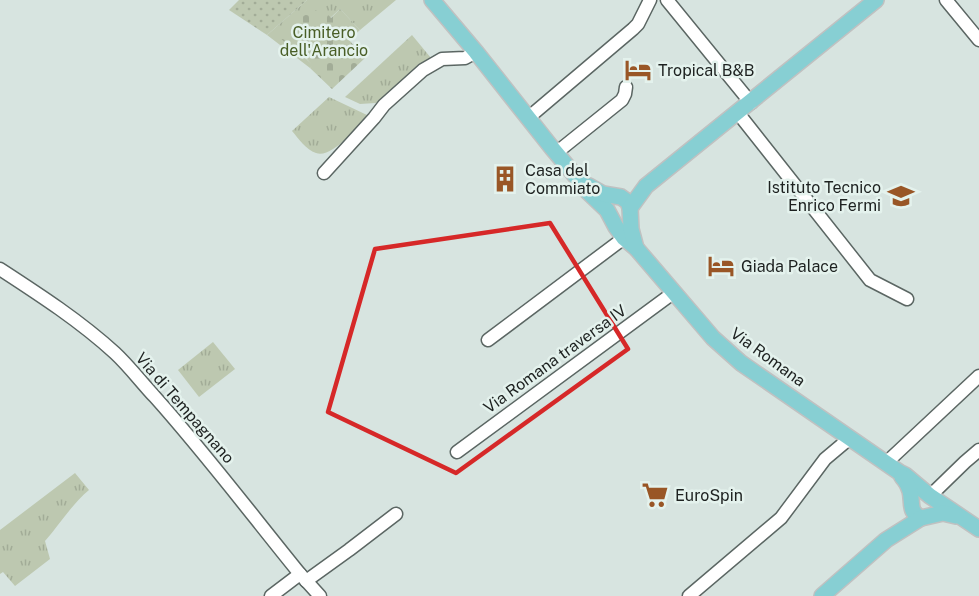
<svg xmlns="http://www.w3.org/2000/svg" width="979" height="596" font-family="'Public Sans',sans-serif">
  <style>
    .grass { fill: url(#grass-tufts) }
    .cemetery { fill: url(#cemetery-stones) }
    .garden { fill: url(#garden-dots) }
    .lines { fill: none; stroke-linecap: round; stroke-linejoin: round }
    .minor-casing { stroke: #5b6663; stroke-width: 15 }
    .major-casing { stroke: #c0c1c1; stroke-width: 18 }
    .minor { stroke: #fff; stroke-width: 12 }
    .major { stroke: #87cfd3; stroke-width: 15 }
    .marked { fill: none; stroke: #d62828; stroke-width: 4.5; stroke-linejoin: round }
    .labels { text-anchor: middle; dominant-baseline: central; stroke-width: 5; stroke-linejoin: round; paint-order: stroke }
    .park-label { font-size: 16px; fill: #495e26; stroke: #e4f2ed }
    .poi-label { font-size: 16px; fill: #1d2120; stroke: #e4f2ed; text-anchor: start }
    .street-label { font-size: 16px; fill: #1d2120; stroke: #e4f2ed }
  </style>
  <defs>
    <pattern id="grass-tufts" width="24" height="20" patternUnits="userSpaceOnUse" patternTransform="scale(1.5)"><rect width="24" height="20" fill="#bdc8b0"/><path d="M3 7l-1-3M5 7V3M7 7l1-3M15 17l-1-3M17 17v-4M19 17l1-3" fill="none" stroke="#a2ac97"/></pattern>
    <pattern id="cemetery-stones" width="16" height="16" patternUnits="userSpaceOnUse" patternTransform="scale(1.5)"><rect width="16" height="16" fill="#bdc8b0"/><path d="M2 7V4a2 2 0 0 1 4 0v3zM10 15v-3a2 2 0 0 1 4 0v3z" fill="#a2ac97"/></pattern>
    <pattern id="garden-dots" width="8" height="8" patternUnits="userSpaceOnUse" patternTransform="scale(1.5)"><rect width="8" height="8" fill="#bdc8b0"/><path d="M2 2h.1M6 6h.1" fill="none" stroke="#a2ac97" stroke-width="1.8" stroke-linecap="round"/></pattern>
  </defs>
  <rect width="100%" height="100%" fill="#d7e4e0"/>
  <g class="grass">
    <path d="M 307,0 L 396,0 L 360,30 L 340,9 L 295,50 L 303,59 L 305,58 L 313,65 L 310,68 L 267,35 Z"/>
    <path d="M 412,35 L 431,58 L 376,103 L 360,104 L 345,97 Z"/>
    <path d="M 329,97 L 367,115 C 358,126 332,159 316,153 C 306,150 298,138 292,131 Z"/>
    <path d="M 213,342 L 235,369 L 199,397 L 178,370 Z"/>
    <path d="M 75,473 L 89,490 C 72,504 60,524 45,541 L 50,559 L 15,586 L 3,572 L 0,574 L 0,530 Z"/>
  </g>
  <path class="cemetery" d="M 340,9 L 360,30 L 349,40 L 365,58 L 332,89 L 310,68 L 312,65 L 306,58 L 304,59 L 295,50 L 293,52 L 278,35 L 294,20 L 316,10 L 320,15 L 325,11 L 331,18 Z"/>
  <path class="garden" d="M 239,0 L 307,0 L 267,35 L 229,10 Z"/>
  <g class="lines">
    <g class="minor-casing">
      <g id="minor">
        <path d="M 667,0 L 751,103"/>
        <path d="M 946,0 L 979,40"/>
        <path d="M 738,113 L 870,280 L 907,299"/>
        <path d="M 528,118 L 633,29 L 638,24 L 650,0"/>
        <path d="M 556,153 L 622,100 L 625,94 L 626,87"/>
        <path d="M 324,173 L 374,118 L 384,105 L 423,70 L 442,59 L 465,58 L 476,52"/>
        <path d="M 0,269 C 40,295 80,321 115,353 C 129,366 141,382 155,397 C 206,454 252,515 300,574 L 320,596"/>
        <path d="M 488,340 L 624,238"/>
        <path d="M 457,452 L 673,293"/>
        <path d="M 886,463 L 979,376"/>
        <path d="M 930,496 L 965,462 L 979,450"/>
        <path d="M 306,581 L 349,550 L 396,514"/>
        <path d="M 271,596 L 300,574"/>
        <path d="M 689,596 L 781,518 L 825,459 L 850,438"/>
      </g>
    </g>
    <g class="major-casing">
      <g id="major">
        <path d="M 432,0 L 476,52 L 552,148 L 578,179 L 586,190 L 607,210 L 616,227 L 624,238 L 636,248 L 713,338 L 741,363 L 899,472 L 905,475 L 930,496 L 979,529"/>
        <path d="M 589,186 L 603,194 L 621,197 L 628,202 L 630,208 L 631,229 L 636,248"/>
        <path d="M 630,208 L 646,186 L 876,0"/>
        <path d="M 902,477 C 906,481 908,485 910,491 C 913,502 908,512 921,518"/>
        <path d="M 822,596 L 886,540 L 921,518 L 943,513 L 956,516"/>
      </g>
    </g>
    <use href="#minor" class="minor"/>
    <use href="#major" class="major"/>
  </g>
  <path class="marked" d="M 550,223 L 628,349 L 456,473 L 328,412 L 375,249 Z"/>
  <defs>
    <g id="hotel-bare" transform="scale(2.07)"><path d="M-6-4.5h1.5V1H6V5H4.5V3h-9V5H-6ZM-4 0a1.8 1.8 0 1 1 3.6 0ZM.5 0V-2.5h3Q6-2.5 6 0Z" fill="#995626" stroke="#e4f2ed" stroke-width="2.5" paint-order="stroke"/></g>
    <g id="building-bare" transform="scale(2.07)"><path d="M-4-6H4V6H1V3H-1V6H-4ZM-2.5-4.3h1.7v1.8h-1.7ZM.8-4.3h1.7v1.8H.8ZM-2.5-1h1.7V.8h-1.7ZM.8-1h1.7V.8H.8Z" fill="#995626" stroke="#e4f2ed" stroke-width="2.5" paint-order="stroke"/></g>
    <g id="school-bare" transform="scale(2.07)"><path d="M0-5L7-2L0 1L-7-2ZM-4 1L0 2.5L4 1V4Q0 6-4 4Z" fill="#995626" stroke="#e4f2ed" stroke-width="2.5" paint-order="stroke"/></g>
    <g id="supermarket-bare" transform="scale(2.07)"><path d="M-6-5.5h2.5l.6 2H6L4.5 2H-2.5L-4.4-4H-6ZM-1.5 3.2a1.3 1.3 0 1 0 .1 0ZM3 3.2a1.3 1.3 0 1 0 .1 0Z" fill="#995626" stroke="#e4f2ed" stroke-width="2.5" paint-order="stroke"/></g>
  </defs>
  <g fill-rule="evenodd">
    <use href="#hotel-bare" x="638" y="70"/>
    <use href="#building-bare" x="505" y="179"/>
    <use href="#school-bare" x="901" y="196"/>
    <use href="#hotel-bare" x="721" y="266"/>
    <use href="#supermarket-bare" x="655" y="495"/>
  </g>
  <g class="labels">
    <g class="park-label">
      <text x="324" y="32">Cimitero<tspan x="324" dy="18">dell'Arancio</tspan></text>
    </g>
    <g class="poi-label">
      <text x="658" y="70">Tropical B&amp;B</text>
      <text x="525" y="170">Casa del<tspan x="525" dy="18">Commiato</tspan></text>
      <text x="881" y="187" text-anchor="end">Istituto Tecnico<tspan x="881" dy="18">Enrico Fermi</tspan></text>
      <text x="741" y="266">Giada Palace</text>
      <text x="675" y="495">EuroSpin</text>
    </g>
    <g class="street-label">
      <text transform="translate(768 357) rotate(36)">Via Romana</text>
      <text transform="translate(555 359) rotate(-36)">Via Romana traversa IV</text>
      <text transform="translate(185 408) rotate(49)">Via di Tempagnano</text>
    </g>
  </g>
</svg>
